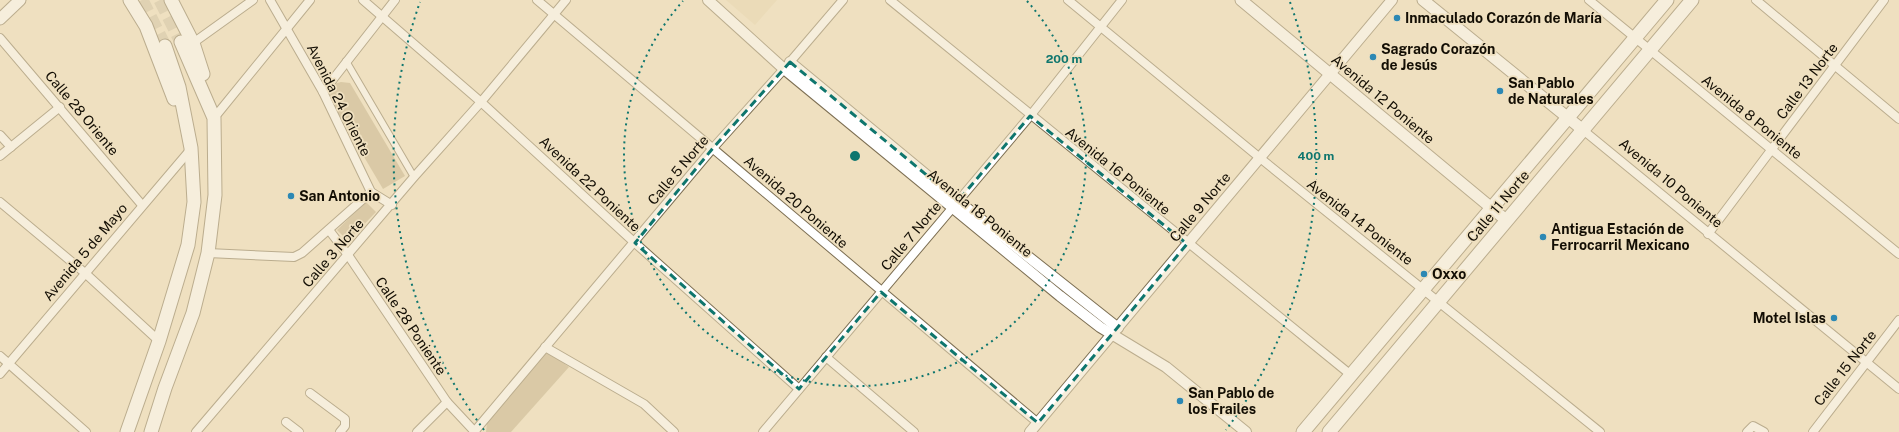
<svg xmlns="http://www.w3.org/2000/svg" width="1899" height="432" font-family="'Public Sans',sans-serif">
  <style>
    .built { fill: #e7d5af }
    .green { fill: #c0ae88 }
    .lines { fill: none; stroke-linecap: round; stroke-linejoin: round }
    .primary-tunnel { stroke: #cec0a4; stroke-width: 13; stroke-dasharray: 13 6; stroke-linecap: butt }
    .pedestrian-casing { stroke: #7d6f53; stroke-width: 8 }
    .minor-casing { stroke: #7d6f53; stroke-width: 10 }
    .tertiary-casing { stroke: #7d6f53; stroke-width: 12 }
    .secondary-casing { stroke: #7d6f53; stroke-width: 13 }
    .primary-casing { stroke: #7d6f53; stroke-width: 15 }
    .pedestrian { stroke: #fff; stroke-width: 6 }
    .minor { stroke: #fff; stroke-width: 8 }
    .tertiary { stroke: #fff; stroke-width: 10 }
    .secondary { stroke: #fff; stroke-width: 11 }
    .primary { stroke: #fff; stroke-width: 13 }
    .marked { fill: none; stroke: #0f766e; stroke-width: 3; stroke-dasharray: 8 5; stroke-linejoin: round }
    .ring { fill: none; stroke: #0f766e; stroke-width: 2; stroke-dasharray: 2 4 }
    .poi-dot { fill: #2c88b4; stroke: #efe0c0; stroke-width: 1.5 }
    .labels { text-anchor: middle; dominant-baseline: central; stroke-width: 3.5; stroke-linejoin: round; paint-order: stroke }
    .poi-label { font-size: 14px; font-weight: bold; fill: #130e04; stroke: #efe0c0; text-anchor: start }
    .street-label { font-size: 14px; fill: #130e04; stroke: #efe0c0 }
    .centre { fill: #0f766e; stroke: #efe0c0; stroke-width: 2 }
    .ring-label { font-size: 12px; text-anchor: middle; font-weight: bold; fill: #0f766e; stroke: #efe0c0; stroke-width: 3.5; stroke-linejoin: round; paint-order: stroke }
  </style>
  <rect width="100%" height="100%" fill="#efe0c0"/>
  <path class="built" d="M 726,0 L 777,0 L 755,25 Z"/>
  <g class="green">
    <path d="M 341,82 L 350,83 L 405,176 L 383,189 L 331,101 L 330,93 L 333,84 Z"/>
    <path d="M 366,202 L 376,212 L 348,241 L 337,230 Z"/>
    <path d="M 549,353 L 569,367 L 511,432 L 486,432 L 487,423 L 539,358 L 543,354 Z"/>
  </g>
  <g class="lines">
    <g class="primary-tunnel">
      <path d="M 142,0 L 165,46"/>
      <path d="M 160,0 L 181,42"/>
    </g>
    <g class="pedestrian-casing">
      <path id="pedestrian" d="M 346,61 L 414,177"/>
    </g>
    <g class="minor-casing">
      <g id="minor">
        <path d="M 270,0 L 323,92 L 371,192 L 392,205"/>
        <path d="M 363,0 L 481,102 L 635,243 L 799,389"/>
        <path d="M 537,0 L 1038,423"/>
        <path d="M 890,0 L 1351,375"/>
        <path d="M 1068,0 L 1260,158 L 1600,432"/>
        <path d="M 1589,0 L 1899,254"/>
        <path d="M 1756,0 L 1899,119"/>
        <path d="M 0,38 L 142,205"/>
        <path d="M 193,43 L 253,0"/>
        <path d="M 323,92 L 395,0"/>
        <path d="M 214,118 L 310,0"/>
        <path d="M 1583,130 L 1899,389"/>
        <path d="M 0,135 L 11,147"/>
        <path d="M 0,156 L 60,107"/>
        <path d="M 0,202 L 85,273 L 159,341"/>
        <path d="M 329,230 L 348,255 L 447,402 L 475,432"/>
        <path d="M 1708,234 L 1884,0"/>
        <path d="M 208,253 L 294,257 L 302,253 L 371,192"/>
        <path d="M 545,347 L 644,404 L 674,432"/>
        <path d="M 0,356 L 86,432"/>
        <path d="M 826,357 L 914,432"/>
        <path d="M 0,374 L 191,149"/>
        <path d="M 310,393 L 345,419 L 345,426 L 340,432"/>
        <path d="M 286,422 L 299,432"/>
        <path d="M 196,432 L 414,177 L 481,102 L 566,0"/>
        <path d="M 417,432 L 447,402"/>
        <path d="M 474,432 L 713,148 L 784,69 L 843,0"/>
        <path d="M 763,432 L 1030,116 L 1122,0"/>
        <path d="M 1747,432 L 1753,426 L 1764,432"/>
        <path d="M 1813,432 L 1899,320"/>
      </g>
    </g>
    <g class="tertiary-casing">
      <g id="tertiary">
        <path d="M 708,0 L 784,69 L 1060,296 L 1100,327 L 1166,367 L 1246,432"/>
        <path d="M 790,62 L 958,201 L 1118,328"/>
        <path d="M 1030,432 L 1392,0"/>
      </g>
    </g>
    <g class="secondary-casing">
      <g id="secondary">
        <path d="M 1241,0 L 1506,220"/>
        <path d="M 1423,0 L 1583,130"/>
        <path d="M 0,19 L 20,0"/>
      </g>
    </g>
    <g class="primary-casing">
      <g id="primary">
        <path d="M 130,0 L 146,26 L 174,99"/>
        <path d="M 171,0 L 193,43 L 203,74"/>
        <path d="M 127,432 L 159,341 L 188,245 L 194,202 L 191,148 L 179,87 L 165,46"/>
        <path d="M 151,432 L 165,388 L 193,313 L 208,253 L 215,195 L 214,118 L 181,42"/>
        <path d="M 1303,432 L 1667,0"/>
        <path d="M 1329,432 L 1692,0"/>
      </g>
    </g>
    <use href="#pedestrian" class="pedestrian"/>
    <use href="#minor" class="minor"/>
    <use href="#tertiary" class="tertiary"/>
    <use href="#secondary" class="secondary"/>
    <use href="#primary" class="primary"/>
  </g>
  <path d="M0 0H1899V432H0ZM 790,62 L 958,201 L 1030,116 L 1187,244 L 1038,423 L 881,292 L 799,389 L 635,243 L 713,148 Z" fill="#efe0c0" fill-opacity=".55" fill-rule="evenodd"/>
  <path class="marked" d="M 790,62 L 958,201 L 1030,116 L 1187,244 L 1038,423 L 881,292 L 799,389 L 635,243 L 713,148 Z"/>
  <g class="ring">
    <path d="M1027 1A231 231 0 1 1 683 1"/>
    <path d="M484 430A461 461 0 0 1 420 2M1290 2A461 461 0 0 1 1226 430"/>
  </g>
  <g class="poi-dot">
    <circle cx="1397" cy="18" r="4"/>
    <circle cx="1373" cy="57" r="4"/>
    <circle cx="1500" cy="91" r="4"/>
    <circle cx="291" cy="196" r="4"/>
    <circle cx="1543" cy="237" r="4"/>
    <circle cx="1424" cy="274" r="4"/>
    <circle cx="1834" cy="318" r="4"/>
    <circle cx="1180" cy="401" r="4"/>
  </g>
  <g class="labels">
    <g class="poi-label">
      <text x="1405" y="18">Inmaculado Corazón de María</text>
      <text x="1381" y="49">Sagrado Corazón<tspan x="1381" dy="16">de Jesús</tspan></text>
      <text x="1508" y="83">San Pablo<tspan x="1508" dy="16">de Naturales</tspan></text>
      <text x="299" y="196">San Antonio</text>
      <text x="1551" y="229">Antigua Estación de<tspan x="1551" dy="16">Ferrocarril Mexicano</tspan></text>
      <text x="1432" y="274">Oxxo</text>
      <text x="1826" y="318" text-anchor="end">Motel Islas</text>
      <text x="1188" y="393">San Pablo de<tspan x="1188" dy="16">los Frailes</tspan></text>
    </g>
    <g class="street-label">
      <text transform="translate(1807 81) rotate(-53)">Calle 13 Norte</text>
      <text transform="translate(1383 99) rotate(40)">Avenida 12 Poniente</text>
      <text transform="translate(339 100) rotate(63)">Avenida 24 Oriente</text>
      <text transform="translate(82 113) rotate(50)">Calle 28 Oriente</text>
      <text transform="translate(1752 117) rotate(39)">Avenida 8 Poniente</text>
      <text transform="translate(678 170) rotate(-50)">Calle 5 Norte</text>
      <text transform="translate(1118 171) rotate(39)">Avenida 16 Poniente</text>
      <text transform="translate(1671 183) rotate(40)">Avenida 10 Poniente</text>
      <text transform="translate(590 184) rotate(43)">Avenida 22 Poniente</text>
      <text transform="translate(796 202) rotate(41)">Avenida 20 Poniente</text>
      <text transform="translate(1498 206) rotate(-50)">Calle 11 Norte</text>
      <text transform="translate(1200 207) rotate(-50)">Calle 9 Norte</text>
      <text transform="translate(980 213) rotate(39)">Avenida 18 Poniente</text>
      <text transform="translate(1360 222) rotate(38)">Avenida 14 Poniente</text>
      <text transform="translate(911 236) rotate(-50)">Calle 7 Norte</text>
      <text transform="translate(85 252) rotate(-50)">Avenida 5 de Mayo</text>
      <text transform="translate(333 253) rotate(-49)">Calle 3 Norte</text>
      <text transform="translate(411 326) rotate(56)">Calle 28 Poniente</text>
      <text transform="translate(1845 368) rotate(-52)">Calle 15 Norte</text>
    </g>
  </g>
  <circle cx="855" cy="156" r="6" class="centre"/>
  <g class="ring-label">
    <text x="1064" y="63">200 m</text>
    <text x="1316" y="160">400 m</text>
  </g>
</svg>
